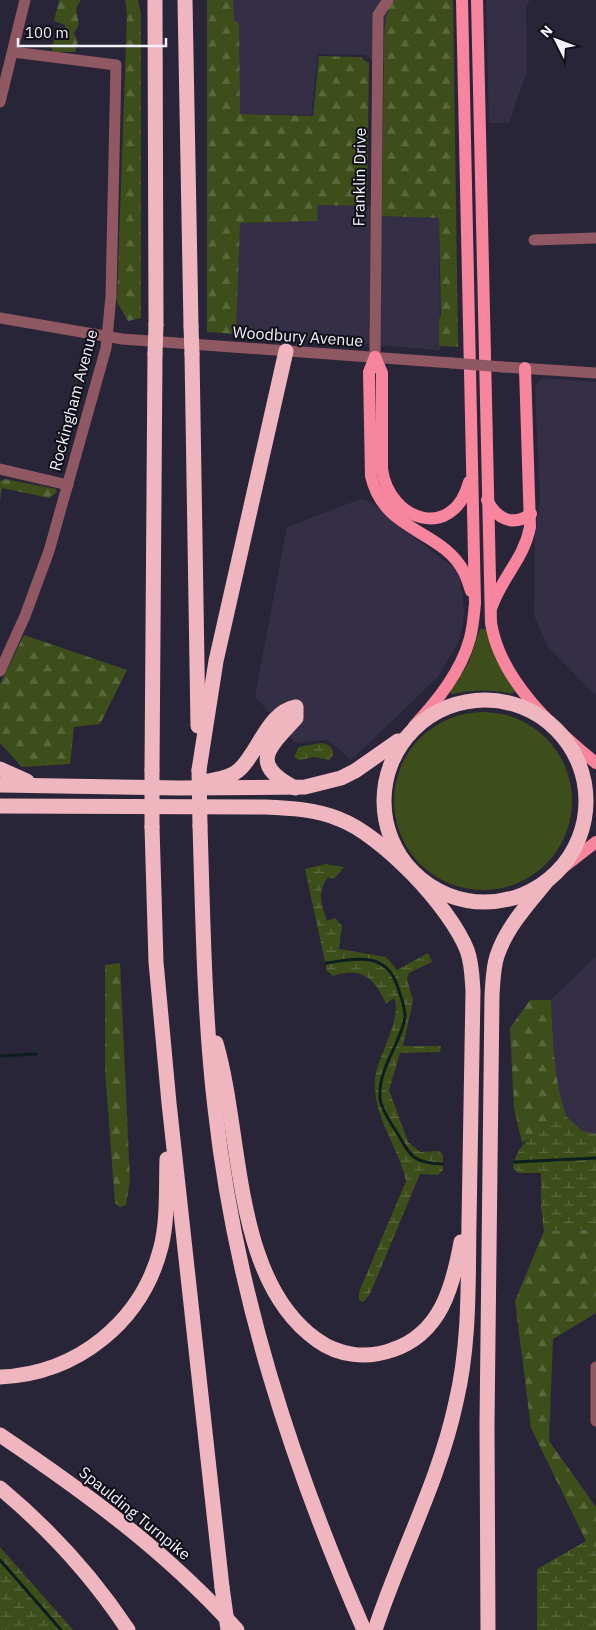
<svg xmlns="http://www.w3.org/2000/svg" width="596" height="1630" font-family="'IBM Plex Sans',sans-serif">
  <style>
    .built { fill: #342f47 }
    .green { fill: #3d4e1a }
    .forest { fill: url(#forest-firs) }
    .wetland { fill: url(#wetland-marsh) }
    .lines { fill: none; stroke-linecap: round; stroke-linejoin: round }
    .stream { stroke: #0e1d20; stroke-width: 3 }
    .minor { stroke: #905863; stroke-width: 11 }
    .major { stroke: #f7859e; stroke-width: 12 }
    .highway { stroke: #efb6c0; stroke-width: 15 }
    .minor-bridge { stroke: #905863; stroke-width: 11 }
    .highway-bridge { stroke: #efb6c0; stroke-width: 15 }
    .labels { text-anchor: middle; dominant-baseline: central; stroke-width: 4; stroke-linejoin: round; paint-order: stroke }
    .street-label { font-size: 16px; fill: #f3f1fd; stroke: #111018 }
  </style>
  <defs>
    <pattern id="forest-firs" width="22" height="20" patternUnits="userSpaceOnUse" patternTransform="scale(1.25)"><rect width="22" height="20" fill="#3d4e1a"/><path d="M5 1l3.5 6h-7zM16 11l3.5 6h-7z" fill="#5a683c"/></pattern>
    <pattern id="wetland-marsh" width="20" height="14" patternUnits="userSpaceOnUse" patternTransform="scale(1.25)"><rect width="20" height="14" fill="#3d4e1a"/><path d="M1 5h8M5 5V1M11 12h8M15 12V8" fill="none" stroke="#5a683c"/></pattern>
  </defs>
  <rect width="100%" height="100%" fill="#292538"/>
  <g class="built">
    <path d="M 232,0 L 436,0 L 435,61 L 372,60 L 365,55 L 318,54 L 311,115 L 234,114 Z"/>
    <path d="M 486,0 L 530,0 L 526,6 L 527,71 L 509,123 L 489,123 Z"/>
    <path d="M 318,205 L 382,206 L 387,216 L 439,218 L 440,350 L 236,334 L 240,223 L 316,221 Z"/>
    <path d="M 542,378 L 596,382 L 596,696 L 547,646 L 534,615 L 535,537 L 540,499 L 535,386 Z"/>
    <path d="M 361,499 L 372,503 L 405,531 L 459,571 L 464,609 L 463,625 L 458,643 L 438,677 L 351,760 L 328,740 L 295,743 L 255,696 L 287,527 Z"/>
    <path d="M 596,956 L 596,1134 L 591,1134 L 582,1131 L 566,1116 L 559,1098 L 554,1066 L 551,1000 Z"/>
  </g>
  <g class="green">
    <path d="M 480,629 L 486,629 L 495,658 L 514,686 L 515,691 L 512,694 C 491,689 473,690 452,694 L 450,692 L 469,662 Z"/>
    <circle cx="483" cy="801" r="89"/>
  </g>
  <g class="forest">
    <path d="M 59,0 L 81,0 L 76,8 L 79,24 L 74,33 L 78,42 L 75,52 L 53,52 L 51,46 L 56,37 L 65,29 L 65,25 L 54,21 Z"/>
    <path d="M 125,0 L 138,0 L 141,14 L 141,318 L 128,321 L 117,302 L 127,13 Z"/>
    <path d="M 207,0 L 233,0 L 234,20 L 239,24 L 240,114 L 313,116 L 319,56 L 360,57 L 369,63 L 367,206 L 318,205 L 317,221 L 240,223 L 236,334 L 207,332 Z"/>
    <path d="M 392,0 L 453,0 L 458,347 L 439,346 L 439,320 L 441,315 L 439,218 L 382,216 L 384,39 L 386,18 Z"/>
    <path d="M 5,479 L 56,489 L 57,492 L 49,498 L 2,488 L 0,501 L 0,481 Z"/>
    <path d="M 24,635 L 127,670 L 100,724 L 74,727 L 70,764 L 22,767 L 0,743 L 0,684 Z"/>
    <path d="M 120,963 L 130,1180 L 126,1205 L 120,1207 L 115,1203 L 105,1070 L 105,965 Z"/>
    <path d="M 530,1000 L 551,1000 C 553,1039 553,1078 566,1116 L 522,1143 L 514,1108 L 510,1028 Z"/>
    <path d="M 596,1229 L 596,1313 L 553,1339 L 549,1441 L 596,1507 L 596,1554 L 586,1541 L 531,1428 L 515,1301 L 544,1231 Z"/>
  </g>
  <g class="wetland">
    <path d="M 320,743 C 327,743 334,747 333,755 L 329,760 L 314,757 L 299,760 L 294,757 L 299,747 Z"/>
    <path d="M 325,864 L 344,867 L 334,879 L 328,877 C 317,892 321,904 327,921 L 335,918 L 342,926 L 339,949 L 386,957 L 397,970 L 428,953 L 432,962 L 409,973 L 407,979 L 413,1001 L 403,1046 L 441,1046 L 440,1052 L 400,1053 L 389,1090 L 408,1142 L 420,1152 L 439,1151 L 443,1155 L 443,1170 L 438,1175 L 420,1174 L 370,1294 L 363,1302 L 359,1300 L 359,1292 L 406,1181 C 399,1147 372,1116 375,1079 C 377,1056 403,1019 394,998 L 386,1004 C 375,979 362,966 333,976 L 327,971 L 305,869 Z"/>
    <path d="M 566,1116 L 582,1131 L 596,1134 L 596,1229 L 544,1231 L 541,1207 L 541,1173 L 518,1173 L 513,1168 C 517,1139 542,1130 566,1116 Z"/>
    <path d="M 586,1541 L 596,1554 L 596,1630 L 537,1630 L 537,1569 Z"/>
    <path d="M 0,1547 L 73,1630 L 0,1630 Z"/>
  </g>
  <g class="lines">
    <g class="stream">
      <path d="M 326,963 C 355,959 385,951 397,985 C 400,995 406,1008 405,1018 C 400,1045 378,1068 380,1098 C 381,1110 393,1126 399,1136 C 411,1159 417,1163 443,1164"/>
      <path d="M 0,1056 L 36,1054"/>
      <path d="M 515,1162 L 596,1158"/>
      <path d="M 0,1560 L 61,1630"/>
    </g>
    <g class="minor">
      <path d="M 0,102 L 25,0"/>
      <path d="M 534,240 L 596,238"/>
      <path d="M 0,318 L 122,339 L 452,363"/>
      <path d="M 375,357 L 378,15 L 388,0"/>
      <path d="M 503,367 L 596,373"/>
      <path d="M 0,469 L 68,485"/>
      <path d="M 0,671 L 25,616 L 49,551 L 106,348 L 111,296 L 116,65 L 13,52"/>
      <path d="M 596,1367 L 596,1421"/>
    </g>
    <g class="major">
      <path d="M 477,0 L 491,623 C 500,680 553,728 596,763"/>
      <path d="M 375,357 L 369,372 L 371,476 C 384,533 442,529 464,572 C 467,578 469,585 471,591"/>
      <path d="M 375,357 L 382,373 L 382,469 C 389,521 453,542 469,482"/>
      <path d="M 487,500 C 497,519 512,527 531,514"/>
      <path d="M 492,606 C 502,577 524,559 530,527 L 525,368"/>
      <path d="M 414,726 C 437,701 461,672 470,638 C 473,627 474,614 475,603 L 462,0"/>
      <path d="M 556,873 L 596,842"/>
    </g>
    <g class="highway">
      <path d="M 155,0 L 156,325"/>
      <path d="M 185,0 L 191,326"/>
      <path d="M 192,354 L 198,726"/>
      <circle cx="485" cy="801" r="101"/>
      <path d="M 0,769 L 27,781"/>
      <path d="M 152,770 L 155,354"/>
      <path d="M 199,770 L 216,661 L 286,351"/>
      <path d="M 204,782 C 217,779 231,778 240,769 C 259,751 268,712 296,707 L 296,718 C 269,748 248,763 295,788"/>
      <path d="M 0,785 L 179,788 L 305,787 L 341,778 L 355,771 L 398,741"/>
      <path d="M 0,806 L 264,807 C 289,808 315,809 339,819 C 382,835 450,907 467,950 C 472,963 472,977 473,991 C 472,1068 470,1145 469,1222 C 468,1282 470,1343 456,1402 C 439,1482 400,1553 375,1630"/>
      <path d="M 200,826 C 203,920 204,1014 215,1108 C 235,1290 291,1463 364,1630"/>
      <path d="M 152,827 L 156,962 L 169,1103 L 222,1587"/>
      <path d="M 216,1043 C 243,1135 232,1280 317,1340 C 339,1356 367,1359 392,1350 C 441,1334 453,1286 461,1242"/>
      <path d="M 0,1377 C 77,1374 142,1322 161,1247 C 168,1219 166,1188 167,1159"/>
      <path d="M 0,1435 C 86,1493 167,1552 237,1630"/>
      <path d="M 0,1488 C 48,1528 93,1577 128,1630"/>
      <path d="M 488,1630 L 487,1424 L 492,995 C 493,982 493,968 497,956 C 506,928 528,904 547,881"/>
    </g>
    <path class="minor-bridge" d="M 452,363 L 503,367"/>
    <g class="highway-bridge">
      <path d="M 191,326 L 192,354"/>
      <path d="M 155,354 L 156,325"/>
      <path d="M 152,770 L 152,827"/>
      <path d="M 199,770 L 200,826"/>
      <path d="M 222,1587 L 228,1630"/>
    </g>
  </g>
  <g class="labels">
    <g class="street-label">
      <text transform="translate(359 177) rotate(-89)">Franklin Drive</text>
      <text transform="translate(298 336) rotate(4)">Woodbury Avenue</text>
      <text transform="translate(73 400) rotate(-75)">Rockingham Avenue</text>
      <text transform="translate(135 1513) rotate(39)">Spaulding Turnpike</text>
    </g>
  </g>
  <g transform="translate(556 40) rotate(312)" stroke="#111018" stroke-width="4" paint-order="stroke">
  <path d="M0-4L9 19L0 12L-9 19Z" fill="#f3f1fd"/>
  <text y="-8" font-size="14" font-weight="bold" text-anchor="middle" fill="#f3f1fd">N</text>
  </g>
  <path d="M18 38v8h148v-8" fill="none" stroke="#f3f1fd" stroke-width="2.5"/>
  <text x="25" y="38" font-size="15" fill="#f3f1fd" stroke="#111018" stroke-width="4" paint-order="stroke">100 m</text>
</svg>
